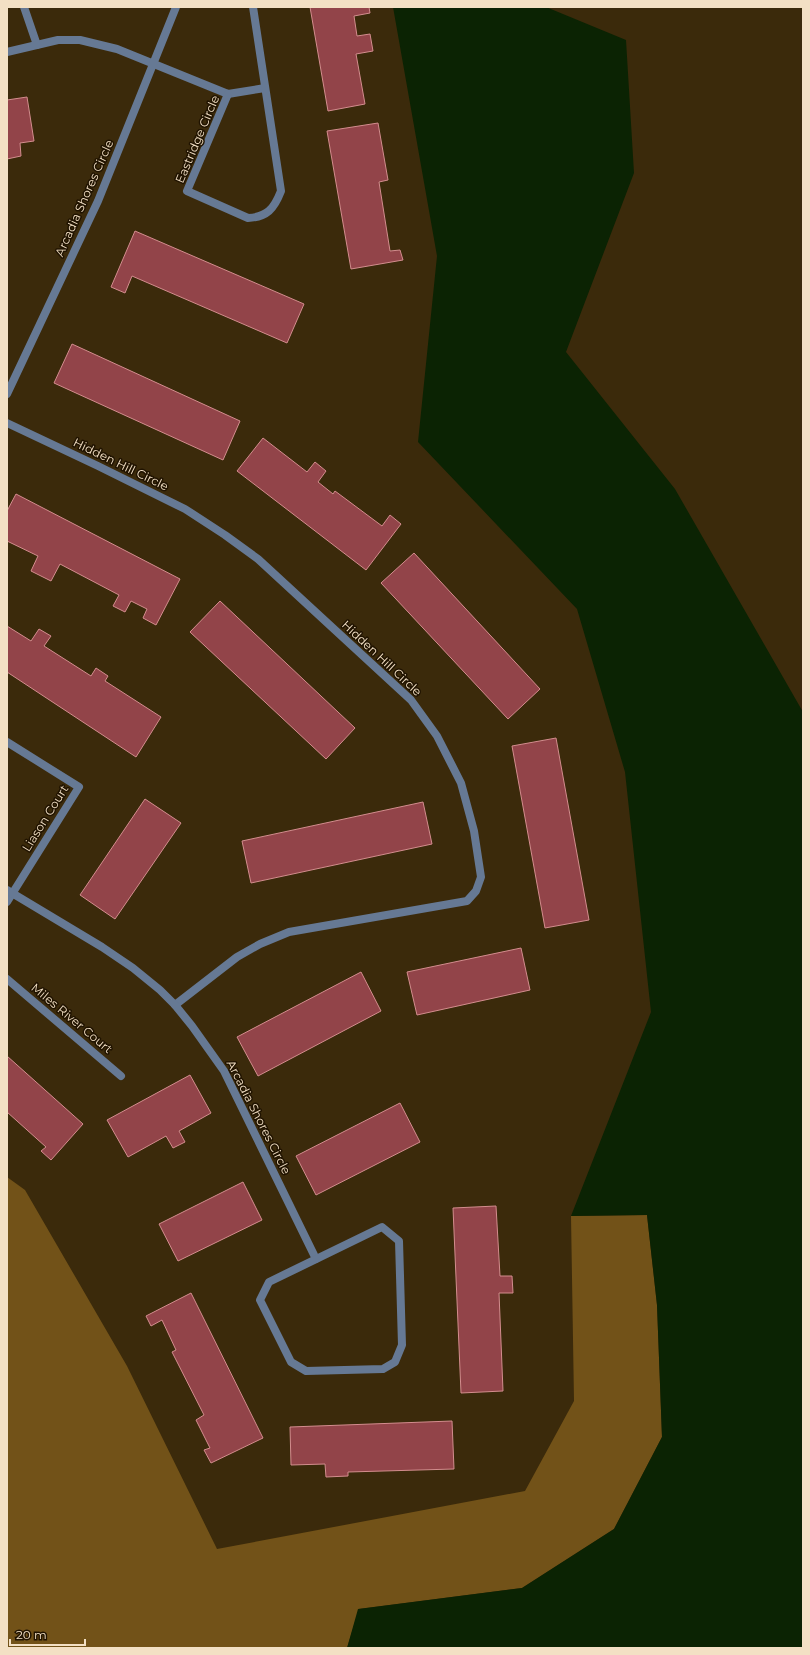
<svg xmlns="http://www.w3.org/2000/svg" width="810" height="1655" font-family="Montserrat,sans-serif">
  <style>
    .forest { fill: #725218 }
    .water { fill: #0b2303 }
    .building { fill: #924449; stroke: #d38d8e }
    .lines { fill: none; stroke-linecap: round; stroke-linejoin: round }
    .street { stroke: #667994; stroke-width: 8 }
    .labels { text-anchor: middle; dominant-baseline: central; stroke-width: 3; stroke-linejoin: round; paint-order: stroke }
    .street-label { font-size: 12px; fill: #f3e0c4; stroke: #201300 }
  </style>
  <rect width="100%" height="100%" fill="#3b2a0b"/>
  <path class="forest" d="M 7,1177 L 25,1190 L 127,1366 L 217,1549 L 525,1491 L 574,1401 L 571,1216 L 647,1215 L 657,1305 L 662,1437 L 614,1529 L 522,1588 L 359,1609 L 347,1648 L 7,1648 Z"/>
  <path class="water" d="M 393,7 L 546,7 L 626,40 L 634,173 L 566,352 L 675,489 L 803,712 L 803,1648 L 347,1648 L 358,1609 L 522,1588 L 614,1529 L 662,1437 L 657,1305 L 647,1215 L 571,1216 L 651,1012 L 625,772 L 577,609 L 418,442 L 437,256 Z"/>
  <g class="building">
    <path d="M 310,7 L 369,7 L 370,13 L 354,16 L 357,36 L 370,34 L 373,51 L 356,54 L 365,104 L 328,111 Z"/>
    <path d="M 27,97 L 34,141 L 20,143 L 21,156 L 7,159 L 7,100 Z"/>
    <path d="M 378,123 L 388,180 L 379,182 L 390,251 L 400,250 L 403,260 L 351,269 L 327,131 Z"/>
    <path d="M 135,231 L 304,304 L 287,343 L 132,276 L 125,293 L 111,287 Z"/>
    <path d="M 72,344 L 240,421 L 223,460 L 54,383 Z"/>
    <path d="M 263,438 L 307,472 L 315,462 L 326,471 L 318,482 L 333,494 L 335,491 L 382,526 L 390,515 L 401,524 L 366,570 L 237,471 Z"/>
    <path d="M 16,494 L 180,579 L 156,625 L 143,618 L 147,609 L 131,601 L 125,612 L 113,606 L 119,595 L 60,564 L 51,581 L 31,571 L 38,556 L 7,541 L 7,511 Z"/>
    <path d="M 414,553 L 540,689 L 508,719 L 381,583 Z"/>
    <path d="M 220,601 L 355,728 L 326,759 L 190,632 Z"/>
    <path d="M 7,626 L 31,641 L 39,629 L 51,636 L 44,646 L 91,676 L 96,668 L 108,676 L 105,681 L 161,717 L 136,757 L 7,672 Z"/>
    <path d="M 556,738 L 589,920 L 545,928 L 512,746 Z"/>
    <path d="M 145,799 L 181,823 L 115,919 L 80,895 Z"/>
    <path d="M 423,802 L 432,844 L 251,883 L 242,841 Z"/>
    <path d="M 521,948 L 530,990 L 417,1015 L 407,972 Z"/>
    <path d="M 361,972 L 381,1011 L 258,1076 L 237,1037 Z"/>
    <path d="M 7,1056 L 83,1124 L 51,1160 L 41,1151 L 46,1147 L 7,1112 Z"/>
    <path d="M 190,1075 L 211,1113 L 179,1131 L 185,1142 L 173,1148 L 166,1136 L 128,1157 L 107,1120 Z"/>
    <path d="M 400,1103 L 420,1142 L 316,1195 L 296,1156 Z"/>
    <path d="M 243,1182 L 262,1220 L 178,1261 L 159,1224 Z"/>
    <path d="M 496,1206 L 500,1276 L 512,1276 L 513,1293 L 499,1293 L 503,1391 L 461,1393 L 453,1208 Z"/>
    <path d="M 191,1293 L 263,1438 L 211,1463 L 204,1450 L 210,1448 L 196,1420 L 204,1415 L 172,1352 L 176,1350 L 162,1320 L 151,1326 L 146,1316 Z"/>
    <path d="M 452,1421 L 454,1469 L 348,1472 L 348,1476 L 326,1477 L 325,1464 L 291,1465 L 290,1427 Z"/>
  </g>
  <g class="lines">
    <g class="street">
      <path d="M 24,7 L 37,45"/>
      <path d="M 7,52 L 58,40 L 80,40 L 117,49 L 228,94 L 265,88"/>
      <path d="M 228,94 L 187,191 L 248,218 C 267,217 274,209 281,191 L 253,7"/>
      <path d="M 7,394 L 98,201 L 176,7"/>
      <path d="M 7,423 L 98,466 L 185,509 L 225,535 L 258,559 L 411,700 L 437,736 L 461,783 L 474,831 L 481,877 L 476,891 L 467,901 L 289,932 L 260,944 L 237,957 L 175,1005"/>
      <path d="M 7,742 L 79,787 L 7,902"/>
      <path d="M 7,890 L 102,947 L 133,968 L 160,990 L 175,1005 L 192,1026 L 224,1071 L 316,1259"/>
      <path d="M 7,979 L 121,1076"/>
      <path d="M 382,1227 L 399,1241 L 402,1345 L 395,1362 L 383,1369 L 306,1371 L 291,1362 L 260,1300 L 269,1282 Z"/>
    </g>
  </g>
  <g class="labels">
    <g class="street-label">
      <text transform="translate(197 139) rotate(-67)">Eastridge Circle</text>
      <text transform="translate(84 198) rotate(-66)">Arcadia Shores Circle</text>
      <text transform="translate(121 464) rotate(26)">Hidden Hill Circle</text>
      <text transform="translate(382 658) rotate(43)">Hidden Hill Circle</text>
      <text transform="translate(45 818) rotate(-58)">Liason Court</text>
      <text transform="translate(72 1018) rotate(40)">Miles River Court</text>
      <text transform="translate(259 1117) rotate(63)">Arcadia Shores Circle</text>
    </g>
  </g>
  <rect width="810" height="1655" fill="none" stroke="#f3e0c4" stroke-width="16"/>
  <path d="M10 1639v6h75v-6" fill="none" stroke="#f3e0c4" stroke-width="2"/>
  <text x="16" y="1639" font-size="12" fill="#f3e0c4" stroke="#201300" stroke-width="3" paint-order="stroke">20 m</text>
</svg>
